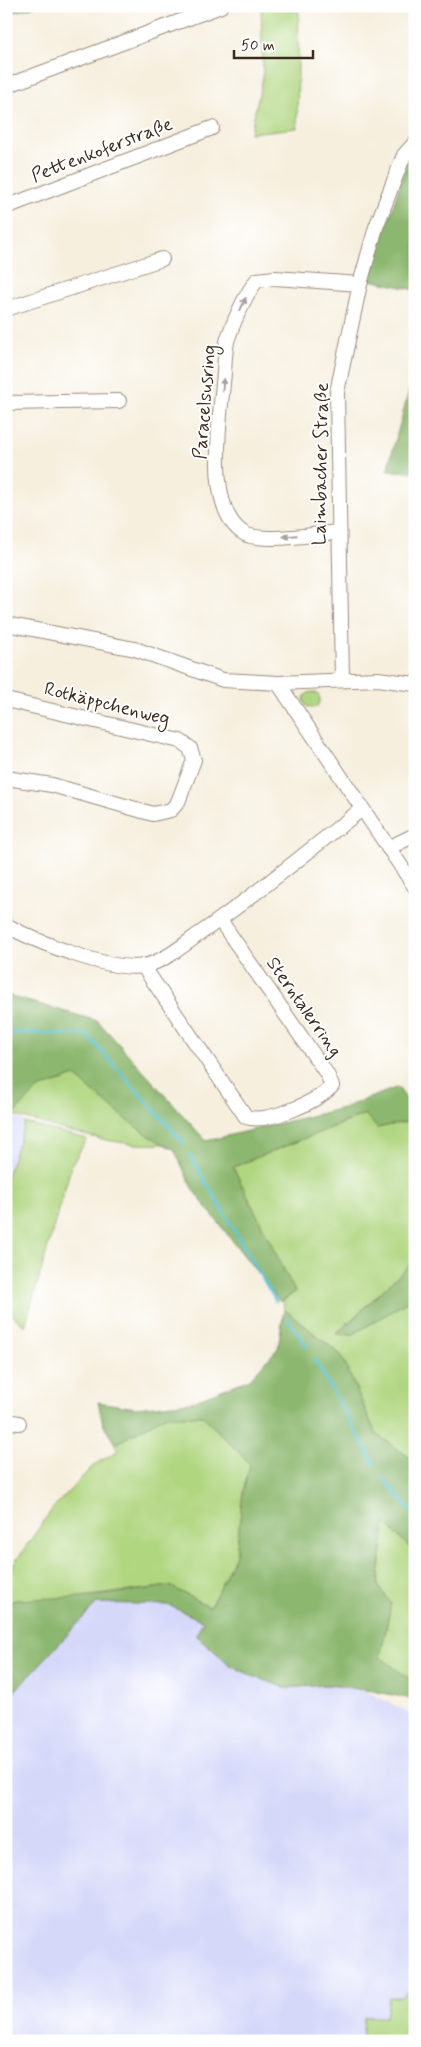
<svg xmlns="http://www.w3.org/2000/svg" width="421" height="2047" font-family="Mynerve,sans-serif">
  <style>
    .built { fill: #d5d8f9 }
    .green { fill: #b0d680; stroke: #76804f }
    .forest { fill: #8cb76e; stroke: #647046 }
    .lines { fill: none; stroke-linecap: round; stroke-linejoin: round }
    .stream { stroke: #57c2d3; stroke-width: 3 }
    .minor-casing { stroke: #988c7e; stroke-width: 16 }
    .minor { stroke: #fff; stroke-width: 14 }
    .oneway { fill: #a79f9a }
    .labels { text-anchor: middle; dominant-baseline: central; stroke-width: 4; stroke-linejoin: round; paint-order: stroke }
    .street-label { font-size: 19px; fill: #3b2a1e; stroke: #fff }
  </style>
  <rect width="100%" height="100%" fill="#fff"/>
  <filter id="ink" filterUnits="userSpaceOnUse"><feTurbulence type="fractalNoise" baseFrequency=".02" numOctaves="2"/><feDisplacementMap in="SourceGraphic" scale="10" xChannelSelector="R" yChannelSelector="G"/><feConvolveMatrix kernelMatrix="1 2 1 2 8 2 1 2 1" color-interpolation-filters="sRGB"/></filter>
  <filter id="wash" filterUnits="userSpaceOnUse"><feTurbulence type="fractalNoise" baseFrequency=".0096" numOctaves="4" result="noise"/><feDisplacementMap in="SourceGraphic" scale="20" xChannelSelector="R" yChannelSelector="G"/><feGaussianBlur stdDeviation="1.12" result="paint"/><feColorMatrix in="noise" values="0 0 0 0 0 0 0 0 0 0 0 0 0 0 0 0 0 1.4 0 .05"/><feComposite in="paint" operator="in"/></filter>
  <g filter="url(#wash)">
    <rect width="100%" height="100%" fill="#f6efde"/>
    <g class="built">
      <path d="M 6,1116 L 25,1121 L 6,1179 Z"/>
      <path d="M 97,1603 L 168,1605 L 376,1696 L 415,1716 L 415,2041 L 6,2041 L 6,1628 Z"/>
    </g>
    <g class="green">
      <path d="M 261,6 L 299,6 L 297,128 L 250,133 L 263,77 Z"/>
      <circle cx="312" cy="700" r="8"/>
      <path d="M 75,1076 L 125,1118 L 164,1144 C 113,1148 61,1128 12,1115 L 38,1089 Z"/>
      <path d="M 366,1114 L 377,1128 L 415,1120 L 415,1260 L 337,1333 L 352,1335 L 415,1297 L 415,1461 L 376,1434 L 341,1355 L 284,1309 L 283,1301 L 295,1292 L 233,1167 Z"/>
      <path d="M 25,1123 L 87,1139 L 72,1164 L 25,1326 L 6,1310 L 6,1179 Z"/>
      <path d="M 165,1416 L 203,1416 L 251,1464 L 243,1492 L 236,1555 L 210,1607 L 170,1586 L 6,1606 L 6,1575 L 53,1508 L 94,1465 L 119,1450 L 115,1444 Z"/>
      <path d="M 385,1522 L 415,1553 L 415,1683 L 380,1657 L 391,1604 L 378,1585 Z"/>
      <path d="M 410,1990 L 415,1990 L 415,2041 L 362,2041 L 364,2017 L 386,2017 L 389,1997 L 401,1997 Z"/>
    </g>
    <g class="forest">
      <path d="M 6,6 L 35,6 L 6,15 Z"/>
      <path d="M 415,151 L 415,290 L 370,280 L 408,159 Z"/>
      <path d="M 415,369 L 415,472 L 387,471 Z"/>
      <path d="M 6,995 L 98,1021 L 206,1141 L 343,1108 L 398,1087 L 415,1112 L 415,1120 L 377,1128 L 365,1114 L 233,1167 L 295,1292 L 280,1302 L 193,1190 L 174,1149 C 137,1133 106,1102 75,1076 L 38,1089 L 11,1117 L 6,1116 Z"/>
      <path d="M 415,1260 L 415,1297 L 352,1335 L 337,1334 Z"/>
      <path d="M 284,1309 L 341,1355 L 376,1434 L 415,1461 L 415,1553 L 385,1523 L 378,1585 L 391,1604 L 380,1657 L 415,1683 L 415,1703 L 407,1698 L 373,1691 L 328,1685 L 286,1688 L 252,1676 L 229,1664 L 196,1635 L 203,1621 L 168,1605 L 97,1603 L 16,1690 L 6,1691 L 6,1606 L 14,1600 L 97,1596 L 170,1586 L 210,1607 L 236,1555 L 243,1492 L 250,1464 L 203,1416 L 165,1416 L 115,1444 L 103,1424 L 98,1402 L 136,1408 L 190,1402 L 250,1379 L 278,1348 Z"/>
    </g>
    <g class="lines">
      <g class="stream">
        <path d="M 6,1032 L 87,1035 L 184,1143"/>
        <path d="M 190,1155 L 276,1301"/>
        <path d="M 288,1319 L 307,1347"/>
        <path d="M 314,1359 L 375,1465"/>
        <path d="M 383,1478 L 415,1516"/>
      </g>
    </g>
  </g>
  <g filter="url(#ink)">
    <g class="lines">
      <g class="minor-casing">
        <g id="minor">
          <path d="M 6,86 L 221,6"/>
          <path d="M 6,207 L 212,128"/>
          <path d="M 6,309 L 162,259"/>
          <path d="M 6,403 L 119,401"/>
          <path d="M 339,532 C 317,534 262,543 245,534 C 205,512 220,420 223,383 C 225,369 224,351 228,338 C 235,319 244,296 257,280 L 275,278 L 360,284"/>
          <path d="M 6,624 L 135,649 L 223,680 L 278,683 L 378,679 L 415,684"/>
          <path d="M 342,680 L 337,392 L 360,284 L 376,227 L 404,155 L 415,143"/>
          <path d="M 278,683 L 415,887"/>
          <path d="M 6,700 L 180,741 L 190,748 L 194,760 L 178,802 L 171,810 L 153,814 L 52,785 L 6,778"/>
          <path d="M 388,848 L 415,835"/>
          <path d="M 6,925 C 34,941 112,972 143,966 C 164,962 182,946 199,934 C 255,896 308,851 362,809"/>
          <path d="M 143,966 L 246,1117 C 267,1124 317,1102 332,1086 L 327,1074 L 220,920"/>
          <path d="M 6,1421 L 19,1423"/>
        </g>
      </g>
      <use href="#minor" class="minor"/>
    </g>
    <defs><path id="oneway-solid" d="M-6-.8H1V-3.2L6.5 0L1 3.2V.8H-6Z" transform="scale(1.25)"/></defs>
    <g class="oneway">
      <use href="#oneway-solid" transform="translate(243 304) rotate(-66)"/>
      <use href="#oneway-solid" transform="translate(223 385) rotate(-84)"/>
      <use href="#oneway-solid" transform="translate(290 536) rotate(175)"/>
    </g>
  </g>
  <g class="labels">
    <g class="street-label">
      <text transform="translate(102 150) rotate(-21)">Pettenkoferstraße</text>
      <text transform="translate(205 402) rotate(-85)">Paracelsusring</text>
      <text transform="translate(321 464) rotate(-89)">Laimbacher Straße</text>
      <text transform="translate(107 704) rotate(14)">Rotkäppchenweg</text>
      <text transform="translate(304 1007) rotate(55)">Sterntalerring</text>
    </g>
  </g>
  <rect width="421" height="2047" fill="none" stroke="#fff" stroke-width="25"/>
  <path d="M234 50v8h79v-8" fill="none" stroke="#3b2a1e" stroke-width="2.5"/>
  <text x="241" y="50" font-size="15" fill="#3b2a1e" stroke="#ffffff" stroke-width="4" paint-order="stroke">50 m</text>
</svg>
